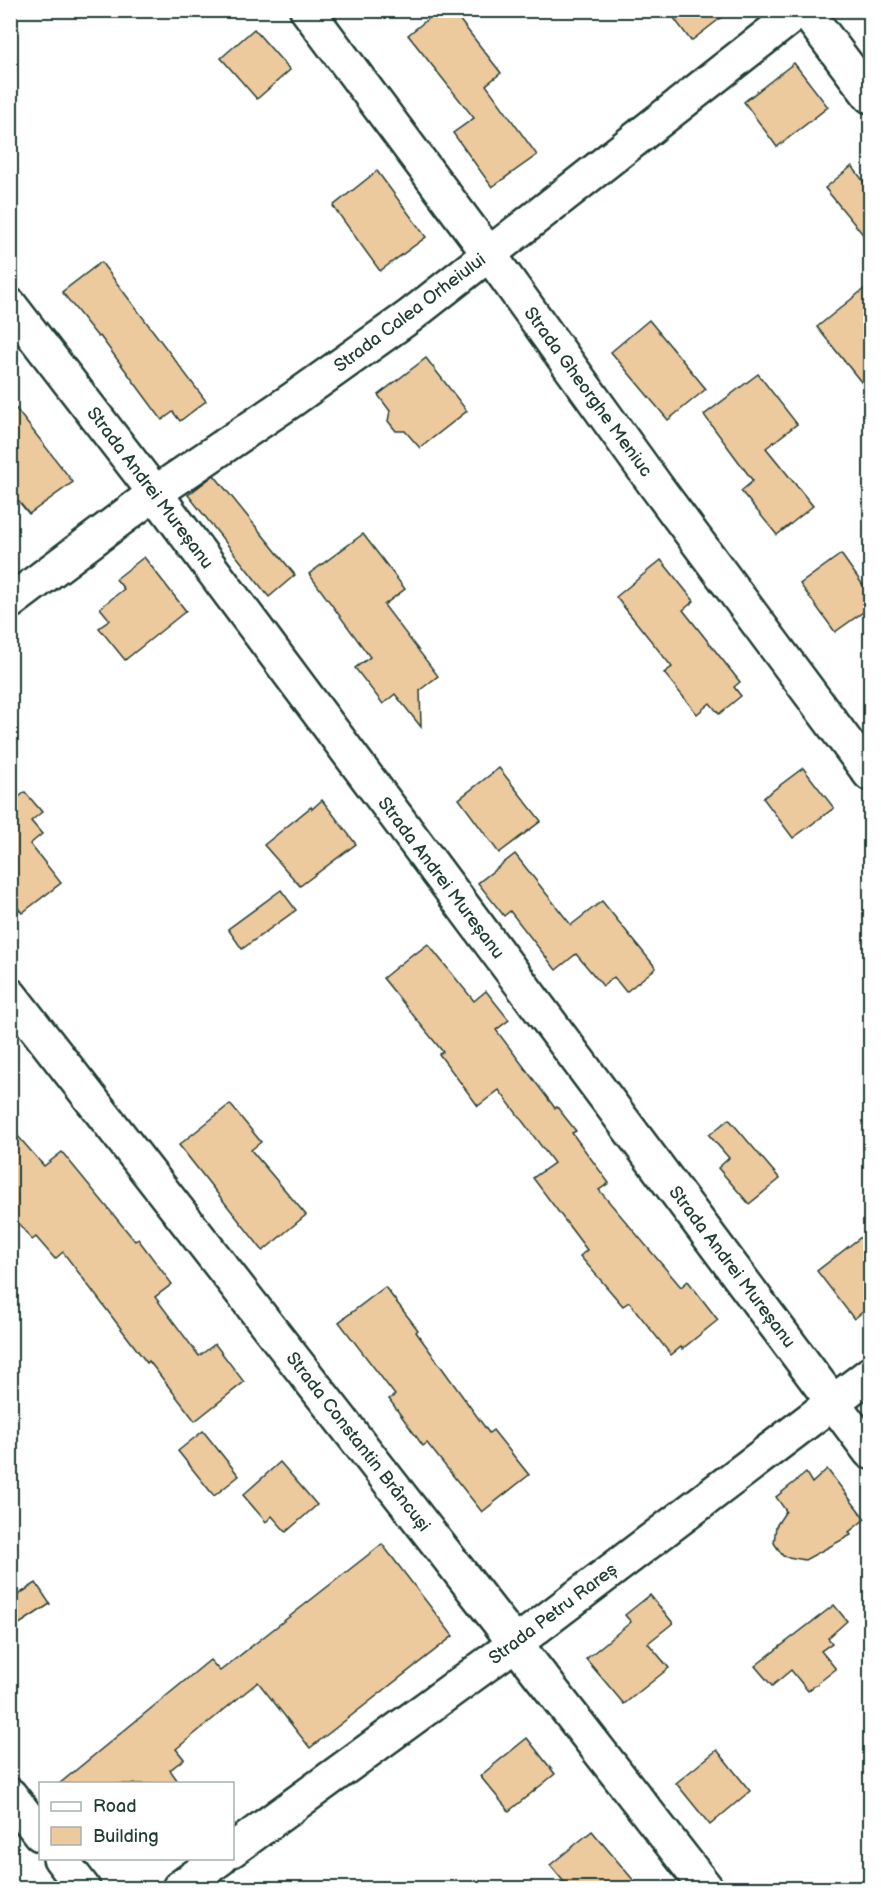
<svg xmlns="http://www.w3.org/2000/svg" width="881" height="1899" font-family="'Balsamiq Sans',sans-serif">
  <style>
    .building { fill: #edc99e; stroke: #1f3d34; stroke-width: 1.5 }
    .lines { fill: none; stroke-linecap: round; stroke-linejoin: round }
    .minor-casing { stroke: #1f3d34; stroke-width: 38 }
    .minor { stroke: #fff; stroke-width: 33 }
    .labels { text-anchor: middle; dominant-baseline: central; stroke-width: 4.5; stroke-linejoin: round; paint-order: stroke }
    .street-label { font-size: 18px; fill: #1f3d34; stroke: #fff }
  </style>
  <rect width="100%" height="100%" fill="#fff"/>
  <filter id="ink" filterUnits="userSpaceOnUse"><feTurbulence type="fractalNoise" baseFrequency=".0167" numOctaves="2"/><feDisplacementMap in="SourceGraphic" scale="12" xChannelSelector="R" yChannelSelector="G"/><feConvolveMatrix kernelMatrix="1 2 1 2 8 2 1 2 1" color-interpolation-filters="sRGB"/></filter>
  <g filter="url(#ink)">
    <g class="building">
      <path d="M 439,10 L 452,10 L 501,73 L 486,85 L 537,155 L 492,187 L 453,133 L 474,118 L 408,35 Z"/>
      <path d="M 668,10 L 731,10 L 691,41 Z"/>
      <path d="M 254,29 L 290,70 L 257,99 L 221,58 Z"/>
      <path d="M 794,63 L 828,107 L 777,147 L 744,102 Z"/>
      <path d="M 852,166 L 870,190 L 870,243 L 825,188 Z"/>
      <path d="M 377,171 L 426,237 L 380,271 L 333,206 Z"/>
      <path d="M 101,262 L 206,401 L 180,421 L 173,412 L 162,420 L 100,336 L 98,337 L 62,292 Z"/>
      <path d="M 870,284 L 870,393 L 817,327 Z"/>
      <path d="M 649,320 L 706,389 L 668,420 L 611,352 Z"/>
      <path d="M 426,358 L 467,411 L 420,448 L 405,431 L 396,431 L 388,421 L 390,411 L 378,395 Z"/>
      <path d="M 758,374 L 797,424 L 766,448 L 813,506 L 777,535 L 741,491 L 753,481 L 704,415 Z"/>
      <path d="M 10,401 L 73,482 L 29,514 L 10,491 Z"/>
      <path d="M 214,475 L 295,575 L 269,597 L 188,495 Z"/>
      <path d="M 363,534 L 405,589 L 384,605 L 438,676 L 420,690 L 421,727 L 395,694 L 383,704 L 355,668 L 370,657 L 309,574 Z"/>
      <path d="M 841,554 L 870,595 L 870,607 L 835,632 L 800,584 Z"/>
      <path d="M 144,557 L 186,611 L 125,660 L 99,628 L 110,620 L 100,608 L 124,589 L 116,579 Z"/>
      <path d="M 661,560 L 694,601 L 683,610 L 740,682 L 734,687 L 741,696 L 719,714 L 710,703 L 697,714 L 664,673 L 672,667 L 616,597 Z"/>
      <path d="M 499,768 L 541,821 L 499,853 L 459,799 Z"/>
      <path d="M 803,768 L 834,808 L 793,838 L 763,798 Z"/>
      <path d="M 25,792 L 42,812 L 31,821 L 42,834 L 30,844 L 61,883 L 22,913 L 10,898 L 10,796 L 14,801 Z"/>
      <path d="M 322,800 L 356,844 L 300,886 L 264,845 L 311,807 L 312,809 Z"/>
      <path d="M 515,854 L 571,925 L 602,901 L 656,968 L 626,992 L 614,977 L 603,986 L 576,954 L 556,970 L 510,911 L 504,916 L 478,883 Z"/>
      <path d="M 281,890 L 296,910 L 242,949 L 228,929 Z"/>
      <path d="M 428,944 L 474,1001 L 486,991 L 509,1020 L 496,1030 L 555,1108 L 557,1107 L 576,1131 L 572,1133 L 609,1183 L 599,1190 L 681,1287 L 688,1281 L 718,1320 L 682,1349 L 681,1347 L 671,1355 L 629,1302 L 623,1306 L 580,1256 L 587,1250 L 533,1178 L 554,1163 L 499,1090 L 478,1106 L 439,1054 L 443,1052 L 383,978 L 414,953 L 415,954 Z"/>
      <path d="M 230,1104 L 261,1142 L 251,1150 L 306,1215 L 263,1251 L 179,1145 Z"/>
      <path d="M 729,1119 L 780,1179 L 749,1204 L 718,1168 L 729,1158 L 709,1135 Z"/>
      <path d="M 10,1127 L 44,1166 L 62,1152 L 135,1241 L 138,1239 L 172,1284 L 155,1297 L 199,1356 L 215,1344 L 244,1382 L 195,1421 L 149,1361 L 147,1363 L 63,1252 L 55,1259 L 36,1237 L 32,1240 L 10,1213 Z"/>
      <path d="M 870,1230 L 870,1306 L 854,1319 L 817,1271 Z"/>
      <path d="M 385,1287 L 418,1330 L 416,1332 L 489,1433 L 493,1430 L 529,1475 L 482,1512 L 427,1443 L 423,1446 L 389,1399 L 395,1395 L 339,1322 Z"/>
      <path d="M 203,1431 L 239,1476 L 214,1496 L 178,1451 Z"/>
      <path d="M 280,1462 L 317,1505 L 286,1532 L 272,1516 L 266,1522 L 243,1495 Z"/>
      <path d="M 827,1469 L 865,1519 L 849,1532 L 851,1535 L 805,1560 L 783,1556 L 774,1543 L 776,1526 L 786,1511 L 776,1497 L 806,1473 L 812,1483 Z"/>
      <path d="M 382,1544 L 453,1636 L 310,1748 L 258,1682 L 176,1749 L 184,1759 L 170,1770 L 180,1784 L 59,1784 L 210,1660 L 220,1671 Z"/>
      <path d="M 36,1583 L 50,1604 L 10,1630 L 10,1600 Z"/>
      <path d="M 650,1595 L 673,1623 L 648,1643 L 669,1668 L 624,1704 L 586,1659 L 631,1622 L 625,1615 Z"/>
      <path d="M 834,1605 L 847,1621 L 828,1638 L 832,1643 L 821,1651 L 836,1669 L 808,1691 L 791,1670 L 772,1686 L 755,1666 Z"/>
      <path d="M 527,1738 L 555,1774 L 509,1811 L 480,1776 Z"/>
      <path d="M 717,1750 L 750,1791 L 710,1825 L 676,1783 Z"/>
      <path d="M 592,1831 L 640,1888 L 569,1888 L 550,1865 Z"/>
    </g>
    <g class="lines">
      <g class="minor-casing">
        <g id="minor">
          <path d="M 307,10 L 489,254 L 656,486 L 870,774"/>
          <path d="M 805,10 L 870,96"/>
          <path d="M 10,305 L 155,493 L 870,1452"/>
          <path d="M 10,602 L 155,493 L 292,400 L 410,316 L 800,10"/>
          <path d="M 10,995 L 706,1888"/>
          <path d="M 10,1795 L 40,1834"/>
          <path d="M 232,1850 L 516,1643 L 870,1374"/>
          <path d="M 60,1858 L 83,1888"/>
          <path d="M 179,1888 L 221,1858"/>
        </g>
      </g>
      <use href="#minor" class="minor"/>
    </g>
  </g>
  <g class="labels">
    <g class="street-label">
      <text transform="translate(410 313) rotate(-37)">Strada Calea Orheiului</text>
      <text transform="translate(588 392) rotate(54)">Strada Gheorghe Meniuc</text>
      <text transform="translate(150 488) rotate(53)">Strada Andrei Mureșanu</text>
      <text transform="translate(441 878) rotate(53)">Strada Andrei Mureșanu</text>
      <text transform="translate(732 1267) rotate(53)">Strada Andrei Mureșanu</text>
      <text transform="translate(358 1442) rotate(52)">Strada Constantin Brâncuși</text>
      <text transform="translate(553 1614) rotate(-37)">Strada Petru Rareș</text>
    </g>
  </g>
  <rect width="881" height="1899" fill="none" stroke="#fff" stroke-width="36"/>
  <rect x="18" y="18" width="845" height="1863" fill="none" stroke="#1f3d34" stroke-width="2" filter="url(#ink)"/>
  <rect x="39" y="1782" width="195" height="78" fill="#ffffff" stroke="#a5b1ae" stroke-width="1.5"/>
  <rect x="51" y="1802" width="30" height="9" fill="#ffffff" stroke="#a5b1ae" stroke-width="1.5"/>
  <text x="93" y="1812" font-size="18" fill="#1f3d34">Road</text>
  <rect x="51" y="1827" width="30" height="18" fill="#edc99e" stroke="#a5b1ae" stroke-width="1.5"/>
  <text x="93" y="1842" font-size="18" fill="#1f3d34">Building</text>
</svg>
